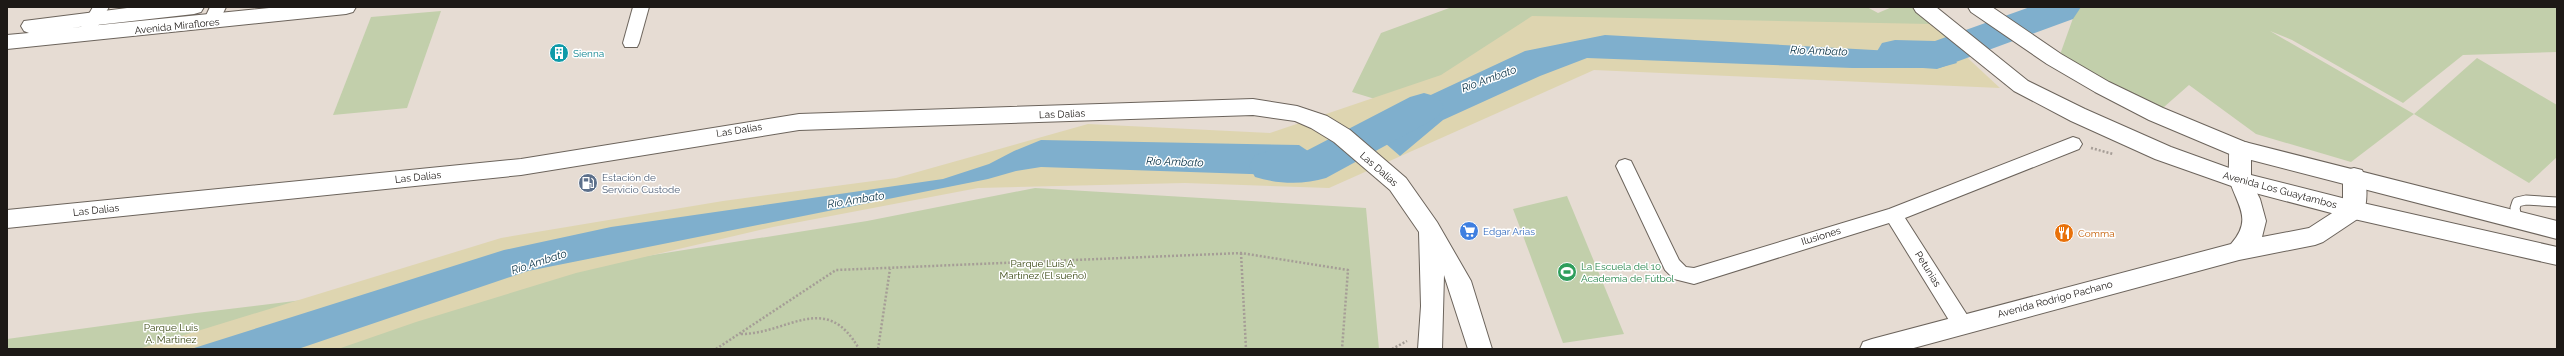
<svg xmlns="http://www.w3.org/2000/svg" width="2564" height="356" font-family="Raleway,sans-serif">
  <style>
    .green { fill: #c2cfab }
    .sand { fill: #ded5b0 }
    .water { fill: #7fafcd }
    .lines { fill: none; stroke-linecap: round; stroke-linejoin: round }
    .river { fill: #7fafcd; fill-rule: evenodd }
    .lane-casing { stroke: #6c645c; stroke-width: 11 }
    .street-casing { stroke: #6c645c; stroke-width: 2 }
    .secondary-casing { stroke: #6c645c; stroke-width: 2 }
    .primary-casing { stroke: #6c645c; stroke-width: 2 }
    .path { stroke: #a59d96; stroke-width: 2.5; stroke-dasharray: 2 2; stroke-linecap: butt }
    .lane { stroke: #fff; stroke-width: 9 }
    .street { fill: #fff; fill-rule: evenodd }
    .secondary { fill: #fff; fill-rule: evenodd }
    .primary { fill: #fff; fill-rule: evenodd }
    .labels { text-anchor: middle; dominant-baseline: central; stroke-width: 3; stroke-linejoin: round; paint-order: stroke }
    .street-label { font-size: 10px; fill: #1d1916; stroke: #fff }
    .culture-label { font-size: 10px; fill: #0d838f; stroke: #fff; text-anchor: start }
    .service-label { font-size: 10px; fill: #4e5e75; stroke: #fff; text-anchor: start }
    .shop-label { font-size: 10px; fill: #366cbe; stroke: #fff; text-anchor: start }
    .food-label { font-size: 10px; fill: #c56008; stroke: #fff; text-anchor: start }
    .park-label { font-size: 10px; fill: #384611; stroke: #fff }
    .leisure-label { font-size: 10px; fill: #27864d; stroke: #fff; text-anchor: start }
    .water-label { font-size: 11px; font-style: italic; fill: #032d42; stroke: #fff }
  </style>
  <rect width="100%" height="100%" fill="#e6dcd3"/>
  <g class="green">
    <path d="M 1452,7 L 1867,7 L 1878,13 L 1892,7 L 1920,7 L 1950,37 L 1890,49 L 1602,32 L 1398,106 L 1352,92 L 1381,33 Z"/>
    <path d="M 2077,7 L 2557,7 L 2557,52 L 2463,55 L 2403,103 L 2292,40 L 2270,31 L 2414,114 L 2477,58 L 2557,105 L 2557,157 L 2529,183 L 2414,114 L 2351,162 L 2256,134 L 2189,85 L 2156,114 L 2057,63 Z"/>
    <path d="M 441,11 L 407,108 L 333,115 L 371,17 Z"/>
    <path d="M 1035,188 L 1366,208 L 1379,349 L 7,349 L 7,339 L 196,313 L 596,264 L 867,221 Z"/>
    <path d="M 1567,196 L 1624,334 L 1563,343 L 1513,209 Z"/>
  </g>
  <path class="sand" d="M 1532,16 L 1931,24 L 2000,88 L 1594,70 L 1329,188 L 1185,183 L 978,188 L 773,227 L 576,273 L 416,322 L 338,349 L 139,349 L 501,238 L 723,201 L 896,178 L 1088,124 L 1270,133 L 1441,75 Z"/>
  <g class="water">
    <path d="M 1605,35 L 1892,51 L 1945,43 L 1957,63 L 1939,68 L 1852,68 L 1587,58 L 1540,76 L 1443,120 L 1400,156 L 1370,130 L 1405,107 L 1525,51 Z"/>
    <path d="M 1041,140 L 1299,145 L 1332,167 L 1310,176 L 1041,167 L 1016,171 L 988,179 L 528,271 L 298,349 L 191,349 L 504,250 L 611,227 L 943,179 L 989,164 L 1014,151 Z"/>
  </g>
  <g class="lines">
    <g class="river">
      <path d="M 2030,7 L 2081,7 L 2073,19 L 1937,69 L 1895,66 L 1882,63 L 1876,53 L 1882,43 L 1895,40 L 1935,41 Z"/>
      <path d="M 1424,93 L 1438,97 L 1444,107 L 1438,117 L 1326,178 C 1304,185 1277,184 1255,177 L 1249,166 L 1255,155 L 1269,151 L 1306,151 L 1410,97 Z"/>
    </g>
    <g class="lane-casing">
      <path id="lane" d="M 2517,219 L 2515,208 L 2517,202 L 2526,200 L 2557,202"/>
    </g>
    <g class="street-casing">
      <g id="street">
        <path d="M 93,7 L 109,7 L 92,36 L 80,36 L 78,32 Z"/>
        <path d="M 210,7 L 226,7 L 217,26 L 205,26 L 203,22 Z"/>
        <path d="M 633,7 L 649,7 L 639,43 L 637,47 L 625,47 L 623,43 Z"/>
        <path d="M 2073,137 L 2079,139 L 2082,144 L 2079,149 L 1905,218 L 1969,318 L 1972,324 L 1969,330 L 1962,332 L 1955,330 L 1889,223 L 1694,284 L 1674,279 L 1665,270 L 1616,166 L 1619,161 L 1625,159 L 1631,161 L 1679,260 L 1686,267 L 1694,268 L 1889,209 Z"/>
      </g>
    </g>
    <g class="secondary-casing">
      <g id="secondary">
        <path d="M 135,7 L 204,7 L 201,12 L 194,14 L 70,28 L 279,7 L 356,7 L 353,12 L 346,14 L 7,49 L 7,35 L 29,33 L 24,31 L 21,26 L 24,21 Z"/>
        <path d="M 1253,99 L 1297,106 L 1327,116 L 1350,130 L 1406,178 L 1437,222 L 1471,281 L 1492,349 L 1468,349 L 1444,275 L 1442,349 L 1418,349 L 1421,306 L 1419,232 L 1390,190 L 1334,142 L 1311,128 L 1295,121 L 1253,115 L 799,130 L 521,175 L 7,228 L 7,210 L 521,159 L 799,114 Z"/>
        <path d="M 2240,141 L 2248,143 L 2251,149 L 2251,181 L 2260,199 L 2266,221 L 2262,237 L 2309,228 L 2343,206 L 2343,176 L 2346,170 L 2354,168 L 2362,170 C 2368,181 2368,205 2362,216 L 2323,242 L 2315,245 L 2239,260 L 1910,349 L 1860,349 L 1863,342 L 1872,339 L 2231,244 C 2252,220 2239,208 2230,182 C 2228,176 2229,167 2229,161 C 2229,154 2229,149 2232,143 Z"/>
      </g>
    </g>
    <g class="primary-casing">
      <g id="primary">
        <path d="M 1913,7 L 1936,7 L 2028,81 L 2085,109 L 2171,147 L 2243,173 L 2354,201 L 2557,247 L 2557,265 L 2354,219 L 2240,189 L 2155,159 L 2071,121 L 2014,91 L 1916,12 Z"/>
        <path d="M 1968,7 L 1992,7 L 2061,54 L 2109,82 L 2163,108 L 2245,142 L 2557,221 L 2557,239 L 2232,155 L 2149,120 L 2095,92 L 2047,64 L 1971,12 Z"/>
      </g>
    </g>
    <g class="path">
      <path d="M 2091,148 L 2113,154"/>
      <path d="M 1241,253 L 1246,349"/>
      <path d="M 741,334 C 788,334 826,290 859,349"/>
      <path d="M 716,349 L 836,270 L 1241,253 L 1348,270 L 1342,349"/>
      <path d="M 878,349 L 890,269"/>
      <path d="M 1392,349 L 1407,341"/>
    </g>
    <use href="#lane" class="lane"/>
    <use href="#street" class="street"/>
    <use href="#secondary" class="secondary"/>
    <use href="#primary" class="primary"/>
  </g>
  <defs>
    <g id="building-disc" transform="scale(1)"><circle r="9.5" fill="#0f9aa8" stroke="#fff"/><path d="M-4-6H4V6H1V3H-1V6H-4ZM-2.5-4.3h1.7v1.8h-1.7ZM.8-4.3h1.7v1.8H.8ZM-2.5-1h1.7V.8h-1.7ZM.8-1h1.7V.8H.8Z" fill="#fff"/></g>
    <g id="fuel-disc" transform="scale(1)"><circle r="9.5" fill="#5c6f8a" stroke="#fff"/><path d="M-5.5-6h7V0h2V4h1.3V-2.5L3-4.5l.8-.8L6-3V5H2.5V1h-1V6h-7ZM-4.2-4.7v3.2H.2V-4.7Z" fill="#fff"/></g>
    <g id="supermarket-disc" transform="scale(1)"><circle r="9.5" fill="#3f7fe0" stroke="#fff"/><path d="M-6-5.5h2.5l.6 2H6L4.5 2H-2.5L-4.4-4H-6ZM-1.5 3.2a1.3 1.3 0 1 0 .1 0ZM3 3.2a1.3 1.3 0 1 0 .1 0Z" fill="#fff"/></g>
    <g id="restaurant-disc" transform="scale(1)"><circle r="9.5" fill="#e8710a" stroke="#fff"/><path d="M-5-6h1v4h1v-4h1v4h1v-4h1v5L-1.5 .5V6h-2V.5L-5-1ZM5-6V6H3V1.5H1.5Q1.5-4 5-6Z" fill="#fff"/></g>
    <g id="stadium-disc" transform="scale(1)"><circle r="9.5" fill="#2e9e5b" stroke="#fff"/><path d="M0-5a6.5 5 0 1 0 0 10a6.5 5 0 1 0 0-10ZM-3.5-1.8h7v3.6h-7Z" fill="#fff"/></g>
  </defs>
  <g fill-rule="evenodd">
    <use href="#building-disc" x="559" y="53"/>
    <use href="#fuel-disc" x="588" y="183"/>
    <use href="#supermarket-disc" x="1469" y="231"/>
    <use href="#restaurant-disc" x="2064" y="233"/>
    <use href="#stadium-disc" x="1567" y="272"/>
  </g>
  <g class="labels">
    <g class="street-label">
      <text transform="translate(177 26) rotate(-6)">Avenida Miraflores</text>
      <text transform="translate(1062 114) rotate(-2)">Las Dalias</text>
      <text transform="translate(739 130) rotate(-9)">Las Dalias</text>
      <text transform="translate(1379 169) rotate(41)">Las Dalias</text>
      <text transform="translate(418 177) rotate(-6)">Las Dalias</text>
      <text transform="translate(2280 190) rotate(15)">Avenida Los Guaytambos</text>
      <text transform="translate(96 210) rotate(-6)">Las Dalias</text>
      <text transform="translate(1821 236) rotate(-17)">Ilusiones</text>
      <text transform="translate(1928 269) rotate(58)">Petunias</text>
      <text transform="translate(2055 299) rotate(-15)">Avenida Rodrigo Pachano</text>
    </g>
    <g class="culture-label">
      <text x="573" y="53">Sienna</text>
    </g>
    <g class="service-label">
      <text x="602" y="177">Estación de<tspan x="602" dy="12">Servicio Custode</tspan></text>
    </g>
    <g class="shop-label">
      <text x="1483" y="231">Edgar Arias</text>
    </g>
    <g class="food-label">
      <text x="2078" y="233">Comma</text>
    </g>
    <g class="park-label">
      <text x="1043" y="263">Parque Luis A.<tspan x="1043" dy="12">Martínez (El sueño)</tspan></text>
      <text x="171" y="327">Parque Luis<tspan x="171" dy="12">A. Martinez</tspan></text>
    </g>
    <g class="leisure-label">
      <text x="1581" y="266">La Escuela del 10<tspan x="1581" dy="12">Academia de Fútbol</tspan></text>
    </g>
    <g class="water-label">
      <text transform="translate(1819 51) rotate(2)">Río Ambato</text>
      <text transform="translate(1489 79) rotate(-20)">Río Ambato</text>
      <text transform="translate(1175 162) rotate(2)">Río Ambato</text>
      <text transform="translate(856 200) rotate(-9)">Río Ambato</text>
      <text transform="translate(539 262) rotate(-18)">Río Ambato</text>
    </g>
  </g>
  <rect width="2564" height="356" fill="none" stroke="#1d1916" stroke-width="16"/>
</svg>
